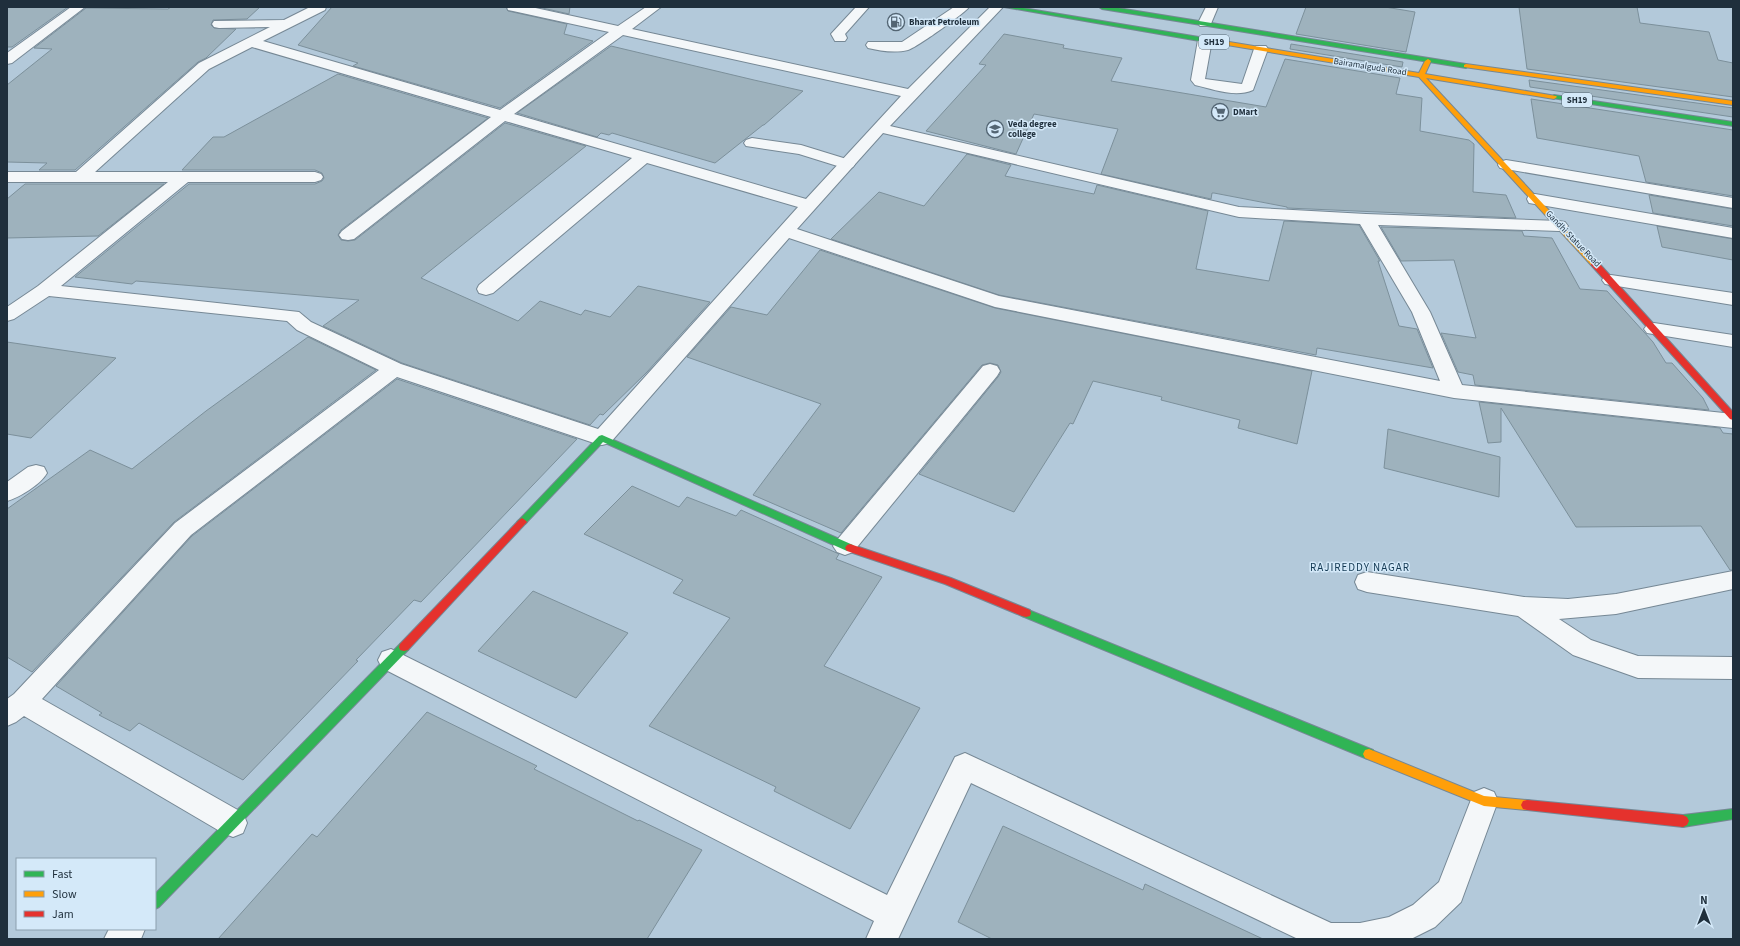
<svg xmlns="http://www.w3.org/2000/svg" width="1740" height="946" font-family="'Source Sans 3',sans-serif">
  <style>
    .building { fill: #9eb2bd; stroke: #7c909b }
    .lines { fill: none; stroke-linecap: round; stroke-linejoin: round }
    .lane-casing { stroke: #768895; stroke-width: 2 }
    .street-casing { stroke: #768895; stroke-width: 2 }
    .fast-casing { stroke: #768895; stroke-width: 2 }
    .slow-casing { stroke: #768895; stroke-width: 2 }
    .jam-casing { stroke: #768895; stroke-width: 2 }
    .lane { fill: #f4f7f9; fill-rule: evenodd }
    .street { fill: #f4f7f9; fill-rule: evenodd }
    .fast { fill: #30b455; fill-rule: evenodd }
    .slow { fill: #ff9f0a; fill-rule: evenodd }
    .jam { fill: #e5322d; fill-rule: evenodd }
    .labels { text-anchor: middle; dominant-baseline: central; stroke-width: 3; stroke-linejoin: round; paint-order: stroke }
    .far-poi-label { font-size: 9px; font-weight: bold; fill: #1f2f3c; stroke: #d4e9f9; text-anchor: start }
    .shield { fill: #d4e9f9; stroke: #556775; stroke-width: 1 }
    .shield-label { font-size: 9px; font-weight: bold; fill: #1f2f3c }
    .far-street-label { font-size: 9px; fill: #1f2f3c; stroke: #d4e9f9 }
    .neighbourhood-label { font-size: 11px; letter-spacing: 1px; fill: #133953; stroke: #d4e9f9 }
  </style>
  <rect width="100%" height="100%" fill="#b3c9da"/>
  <g class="building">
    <path d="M 7,7 L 68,7 L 12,47 L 7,47 Z"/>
    <path d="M 171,7 L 260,7 L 247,19 L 213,20 L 211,25 L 214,28 L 236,29 L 206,58 L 198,62 L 75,170 L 39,170 L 47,163 L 7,162 L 7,85 L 52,49 L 34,48 L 86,8 L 168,9 Z"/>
    <path d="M 332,7 L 506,7 L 508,11 L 567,24 L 564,34 L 593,41 L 500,108 L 353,66 L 358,63 L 298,45 Z"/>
    <path d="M 538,7 L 570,7 L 569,14 Z"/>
    <path d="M 1306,7 L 1385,7 L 1415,12 L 1406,52 L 1296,34 Z"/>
    <path d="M 1519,7 L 1637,7 L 1640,23 L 1709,32 L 1718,60 L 1733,63 L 1733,97 L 1527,69 Z"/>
    <path d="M 1004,34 L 1064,45 L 1063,48 L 1122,58 L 1111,81 L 1266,107 L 1285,59 L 1400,78 L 1396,94 L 1422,98 L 1420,131 L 1469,140 L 1474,144 L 1473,192 L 1506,195 L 1516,218 L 1287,208 L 1287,207 L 1214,193 L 1212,193 L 1211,199 L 1101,174 L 1118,129 L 1034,114 L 1016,154 L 926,131 L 986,65 L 979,64 Z"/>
    <path d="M 1291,44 L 1403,62 L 1402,67 L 1290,49 Z"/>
    <path d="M 611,46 L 754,80 L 803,91 L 764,125 L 763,125 L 715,163 L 612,133 L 609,135 L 601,133 L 597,137 L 517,113 Z"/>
    <path d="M 338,74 L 488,118 L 341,230 L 338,235 L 341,240 L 348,241 L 355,240 L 505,123 L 586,146 L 421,278 L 518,321 L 540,301 L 581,315 L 585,310 L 610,317 L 638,286 L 710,302 L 647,372 L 603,415 L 600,414 L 590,425 L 402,363 L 323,326 L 359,300 L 136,281 L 132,284 L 75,277 L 189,184 L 315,184 L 322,181 L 324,178 L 322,173 L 315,170 L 182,170 L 213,137 L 224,137 Z"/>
    <path d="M 1529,80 L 1733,108 L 1733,117 L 1530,87 Z"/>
    <path d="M 1531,99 L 1733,130 L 1733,196 L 1646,182 L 1639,156 L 1537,138 Z"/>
    <path d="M 967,154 L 1011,165 L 1005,176 L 1094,194 L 1097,185 L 1208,211 L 1196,269 L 1269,281 L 1284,221 L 1359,225 L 1380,261 L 1378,261 L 1399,326 L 1417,329 L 1433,368 L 1317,348 L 1316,355 L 999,295 L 831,239 L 879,192 L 924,206 Z"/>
    <path d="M 25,184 L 164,184 L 98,236 L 7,238 L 7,199 Z"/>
    <path d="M 1649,195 L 1733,209 L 1733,226 L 1653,213 Z"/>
    <path d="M 1657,226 L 1733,239 L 1733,260 L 1662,247 Z"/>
    <path d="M 1381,227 L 1522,231 L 1524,236 L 1552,238 L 1580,289 L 1607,291 L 1653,342 L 1666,363 L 1672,363 L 1703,398 L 1709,410 L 1475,385 L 1473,375 L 1458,372 L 1441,333 L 1476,338 L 1454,260 L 1401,261 Z"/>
    <path d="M 820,250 L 995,308 L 1312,371 L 1297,444 L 1238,428 L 1240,420 L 1161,400 L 1162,397 L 1093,381 L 1073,424 L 1070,423 L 1014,512 L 919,474 L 998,377 L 1001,372 L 998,365 L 990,363 L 982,365 L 841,533 L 753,495 L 821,404 L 687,357 L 731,307 L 767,315 Z"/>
    <path d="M 308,337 L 376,370 L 174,522 L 32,672 L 7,657 L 7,509 L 90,450 L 132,469 L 206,411 Z"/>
    <path d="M 7,342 L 116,358 L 31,438 L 7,434 Z"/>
    <path d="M 397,379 L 577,439 L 421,602 L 414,600 L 356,660 L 358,661 L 243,780 L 139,723 L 130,731 L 99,715 L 102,713 L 56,686 L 192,536 Z"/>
    <path d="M 1479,402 L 1720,428 L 1723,433 L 1733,434 L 1733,570 L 1730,570 L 1701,526 L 1576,527 L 1501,408 L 1501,442 L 1488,443 Z"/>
    <path d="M 1388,429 L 1500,457 L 1499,497 L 1384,468 Z"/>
    <path d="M 632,486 L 679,507 L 687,497 L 736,516 L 741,510 L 839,554 L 836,559 L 882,577 L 824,666 L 920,708 L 850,829 L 774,791 L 776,787 L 649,726 L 730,618 L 673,593 L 683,580 L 584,534 Z"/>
    <path d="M 533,591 L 628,633 L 576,698 L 478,651 Z"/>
    <path d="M 427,712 L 537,766 L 534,769 L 638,821 L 639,820 L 702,850 L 647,939 L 218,939 L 312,834 L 317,837 Z"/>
    <path d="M 1003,826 L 1143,890 L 1145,884 L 1263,939 L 992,939 L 958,922 Z"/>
  </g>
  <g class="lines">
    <g class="lane-casing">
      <g id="lane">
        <path d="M 856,7 L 869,7 L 845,34 L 847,38 L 845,41 L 835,41 L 831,34 Z"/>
        <path d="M 954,7 L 969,7 C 965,13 916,48 908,50 C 896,53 880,51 868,48 L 866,45 L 868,42 L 902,42 Z"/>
        <path d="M 1205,36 L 1210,37 L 1212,40 L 1205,79 L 1242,84 L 1254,49 L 1256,46 L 1266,46 L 1268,49 L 1253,90 C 1235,98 1213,89 1195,85 L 1191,80 L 1198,40 L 1200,37 Z"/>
        <path d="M 752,138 L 801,145 L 853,161 L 855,164 L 853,167 L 847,169 L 799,154 L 746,146 L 744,143 L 746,140 Z"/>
        <path d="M 1733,571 L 1733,589 L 1616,614 L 1559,619 L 1591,640 L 1638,656 L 1733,657 L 1733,679 L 1638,678 L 1573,655 L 1518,616 L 1367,592 L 1358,589 L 1355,582 L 1358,575 L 1367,572 L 1524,597 L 1568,599 L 1616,594 Z"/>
      </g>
    </g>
    <g class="street-casing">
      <g id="street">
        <path d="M 71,7 L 85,7 L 12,63 L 7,64 L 7,53 Z"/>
        <path d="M 310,7 L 326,7 L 325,10 L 263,41 L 500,110 L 609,32 L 513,11 L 508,10 L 507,7 L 531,7 L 618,26 L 646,7 L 661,7 L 632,29 L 908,89 L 990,7 L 1003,7 L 890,126 L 1239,207 L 1366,214 L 1559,221 L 1565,222 L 1568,226 L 1565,230 L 1559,231 L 1378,225 L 1430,312 L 1462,385 L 1733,414 L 1733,428 L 1454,398 L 995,307 L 789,238 L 610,443 L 602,445 L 594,443 L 397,377 L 191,535 L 42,699 L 243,813 L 247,823 L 243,833 L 233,837 L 223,833 L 24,716 L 16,722 L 7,726 L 7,699 L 14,694 L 175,523 L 379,370 L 297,330 L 287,321 L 49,296 L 14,319 L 7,321 L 7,307 L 38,286 L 168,182 L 7,182 L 7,172 L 76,172 L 199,63 L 270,27 L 219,28 L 214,27 L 212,24 L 214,21 L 284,20 ZM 623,35 L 901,96 L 806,199 L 514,114 ZM 252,47 L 491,117 L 342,231 L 339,235 L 342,239 L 348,240 L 354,239 L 505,121 L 632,158 L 479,285 L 477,289 L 479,293 L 486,295 L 493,293 L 647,163 L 798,207 L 598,429 L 401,364 L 311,322 L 299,312 L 61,286 L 188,182 L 315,182 L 321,180 L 323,177 L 321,174 L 315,172 L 95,172 L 209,69 ZM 883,133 L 1239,217 L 1360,224 L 1412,312 L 1440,381 L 999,296 L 797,229 Z"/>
        <path d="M 1206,7 L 1218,7 L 1210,26 L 1200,26 L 1198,23 Z"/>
        <path d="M 1506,160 L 1733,198 L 1733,208 L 1500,168 L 1498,165 L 1500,162 Z"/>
        <path d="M 1535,194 L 1733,228 L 1733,238 L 1529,203 L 1527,199 L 1529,195 Z"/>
        <path d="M 1611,275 L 1733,293 L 1733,305 L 1605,284 L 1602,280 L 1605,276 Z"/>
        <path d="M 1654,323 L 1733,335 L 1733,347 L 1647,333 L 1644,329 L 1647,325 Z"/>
        <path d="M 990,364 L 997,366 L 1000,371 L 997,376 L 853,552 L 845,555 L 837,552 L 833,546 L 837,540 L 983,366 Z"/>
        <path d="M 36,465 L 44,467 L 47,473 C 40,485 20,497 7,501 L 7,482 L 28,467 Z"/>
        <path d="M 391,649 L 887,895 L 955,757 L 965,753 L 1331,923 L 1360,923 L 1389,917 L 1413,905 L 1439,882 L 1474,792 L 1484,788 L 1494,792 L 1498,801 L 1461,902 L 1435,927 L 1411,939 L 1298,939 L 971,783 L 898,939 L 866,939 L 874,921 L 382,668 L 378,660 L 382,652 Z"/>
        <path d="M 109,929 L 145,929 L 141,939 L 104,939 Z"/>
      </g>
    </g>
    <g class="fast-casing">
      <g id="fast">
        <path d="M 1004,7 L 1017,7 L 1211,39 L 1214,41 L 1211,43 Z"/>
        <path d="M 1099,7 L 1112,7 L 1466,64 L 1469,66 L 1466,68 L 1102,9 Z"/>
        <path d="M 1554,95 L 1733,122 L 1733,126 L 1552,98 L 1551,97 Z"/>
        <path d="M 602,435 L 853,545 L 855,548 L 853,551 L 847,551 L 603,442 L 525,524 L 519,524 L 517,522 L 519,520 L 599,436 Z"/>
        <path d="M 1026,609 L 1373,750 L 1375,754 L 1373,758 L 1369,759 L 1365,758 L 1022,616 L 1021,613 L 1022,610 Z"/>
        <path d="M 404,643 L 408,644 L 409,647 L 408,650 L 159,907 L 155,909 L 155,894 L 400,644 Z"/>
        <path d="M 1733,809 L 1733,819 L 1683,827 L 1679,825 L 1677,821 L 1679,817 L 1683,815 Z"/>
      </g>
    </g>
    <g class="slow-casing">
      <g id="slow">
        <path d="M 1211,39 L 1419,73 L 1425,61 L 1428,59 L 1431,61 L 1425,74 L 1556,96 L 1557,97 L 1554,99 L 1426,78 L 1598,263 L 1594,265 L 1591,265 L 1419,77 L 1209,42 L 1209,40 Z"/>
        <path d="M 1466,64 L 1733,101 L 1733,105 L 1464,67 L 1464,65 Z"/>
        <path d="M 1369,749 L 1484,796 L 1527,800 L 1531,801 L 1533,805 L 1531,809 L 1527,810 L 1484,806 L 1365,758 L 1363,754 L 1365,750 Z"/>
      </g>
    </g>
    <g class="jam-casing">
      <g id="jam">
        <path d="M 1591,261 L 1597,261 L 1733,412 L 1733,420 L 1730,419 L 1591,265 Z"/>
        <path d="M 522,518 L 525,520 L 527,522 L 525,524 L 408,650 L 404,651 L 400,650 L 399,647 L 400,644 L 519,520 Z"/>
        <path d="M 850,544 L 951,578 L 1030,610 L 1031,613 L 1030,616 L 1026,617 L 1022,616 L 945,584 L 847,551 L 845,548 L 847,545 Z"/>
        <path d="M 1527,800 L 1683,815 L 1687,817 L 1689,821 L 1687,825 L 1683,827 L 1527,810 L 1523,809 L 1521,805 L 1523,801 Z"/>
      </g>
    </g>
    <use href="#lane" class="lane"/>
    <use href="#street" class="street"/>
    <use href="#fast" class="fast"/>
    <use href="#slow" class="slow"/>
    <use href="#jam" class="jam"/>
  </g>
  <defs>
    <g id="fuel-ring" transform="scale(0.9)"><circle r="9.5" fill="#d4e9f9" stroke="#536573" stroke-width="1.5"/><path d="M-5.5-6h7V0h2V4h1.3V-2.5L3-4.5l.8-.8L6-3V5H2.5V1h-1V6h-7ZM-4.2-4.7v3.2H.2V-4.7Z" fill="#536573"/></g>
    <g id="supermarket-ring" transform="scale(0.9)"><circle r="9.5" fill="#d4e9f9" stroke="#536573" stroke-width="1.5"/><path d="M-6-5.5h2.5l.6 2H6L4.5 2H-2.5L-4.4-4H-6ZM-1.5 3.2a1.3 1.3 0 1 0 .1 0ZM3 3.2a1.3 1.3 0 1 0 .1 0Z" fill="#536573"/></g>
    <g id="university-ring" transform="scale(0.9)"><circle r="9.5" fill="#d4e9f9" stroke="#536573" stroke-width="1.5"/><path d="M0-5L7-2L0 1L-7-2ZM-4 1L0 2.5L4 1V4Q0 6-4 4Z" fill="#536573"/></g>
  </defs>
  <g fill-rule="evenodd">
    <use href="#fuel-ring" x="896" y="22"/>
    <use href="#supermarket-ring" x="1220" y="112"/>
    <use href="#university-ring" x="995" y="129"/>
  </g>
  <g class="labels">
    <g class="far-poi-label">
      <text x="909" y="22">Bharat Petroleum</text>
      <text x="1233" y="112">DMart</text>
      <text x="1008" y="124">Veda degree<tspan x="1008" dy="10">college</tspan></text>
    </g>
    <g class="shield">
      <rect x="1199" y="35" width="30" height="14" rx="3"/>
      <rect x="1562" y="93" width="30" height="14" rx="3"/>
    </g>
    <g class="shield-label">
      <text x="1214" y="42">SH19</text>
      <text x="1577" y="100">SH19</text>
    </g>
    <g class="far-street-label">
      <text transform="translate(1370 67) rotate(9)">Bairamalguda Road</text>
      <text transform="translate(1573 239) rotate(46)">Gandhi Statue Road</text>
    </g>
    <g class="neighbourhood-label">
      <text x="1360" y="567">RAJIREDDY NAGAR</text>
    </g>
  </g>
  <rect width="1740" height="946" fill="none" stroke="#1f2f3c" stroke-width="16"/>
  <rect x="16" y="858" width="140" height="72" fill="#d4e9f9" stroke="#8c9fad"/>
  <rect x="24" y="871" width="20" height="6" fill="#30b455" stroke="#8c9fad"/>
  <text x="52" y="878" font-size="12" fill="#1f2f3c">Fast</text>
  <rect x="24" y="891" width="20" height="6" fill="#ff9f0a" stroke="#8c9fad"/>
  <text x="52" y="898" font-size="12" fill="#1f2f3c">Slow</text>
  <rect x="24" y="911" width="20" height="6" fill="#e5322d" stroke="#8c9fad"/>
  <text x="52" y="918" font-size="12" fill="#1f2f3c">Jam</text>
  <g transform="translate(1704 910)" stroke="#d4e9f9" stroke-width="3" paint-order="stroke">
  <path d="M0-3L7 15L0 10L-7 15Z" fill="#1f2f3c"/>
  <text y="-6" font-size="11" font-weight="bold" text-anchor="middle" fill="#1f2f3c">N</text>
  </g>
</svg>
